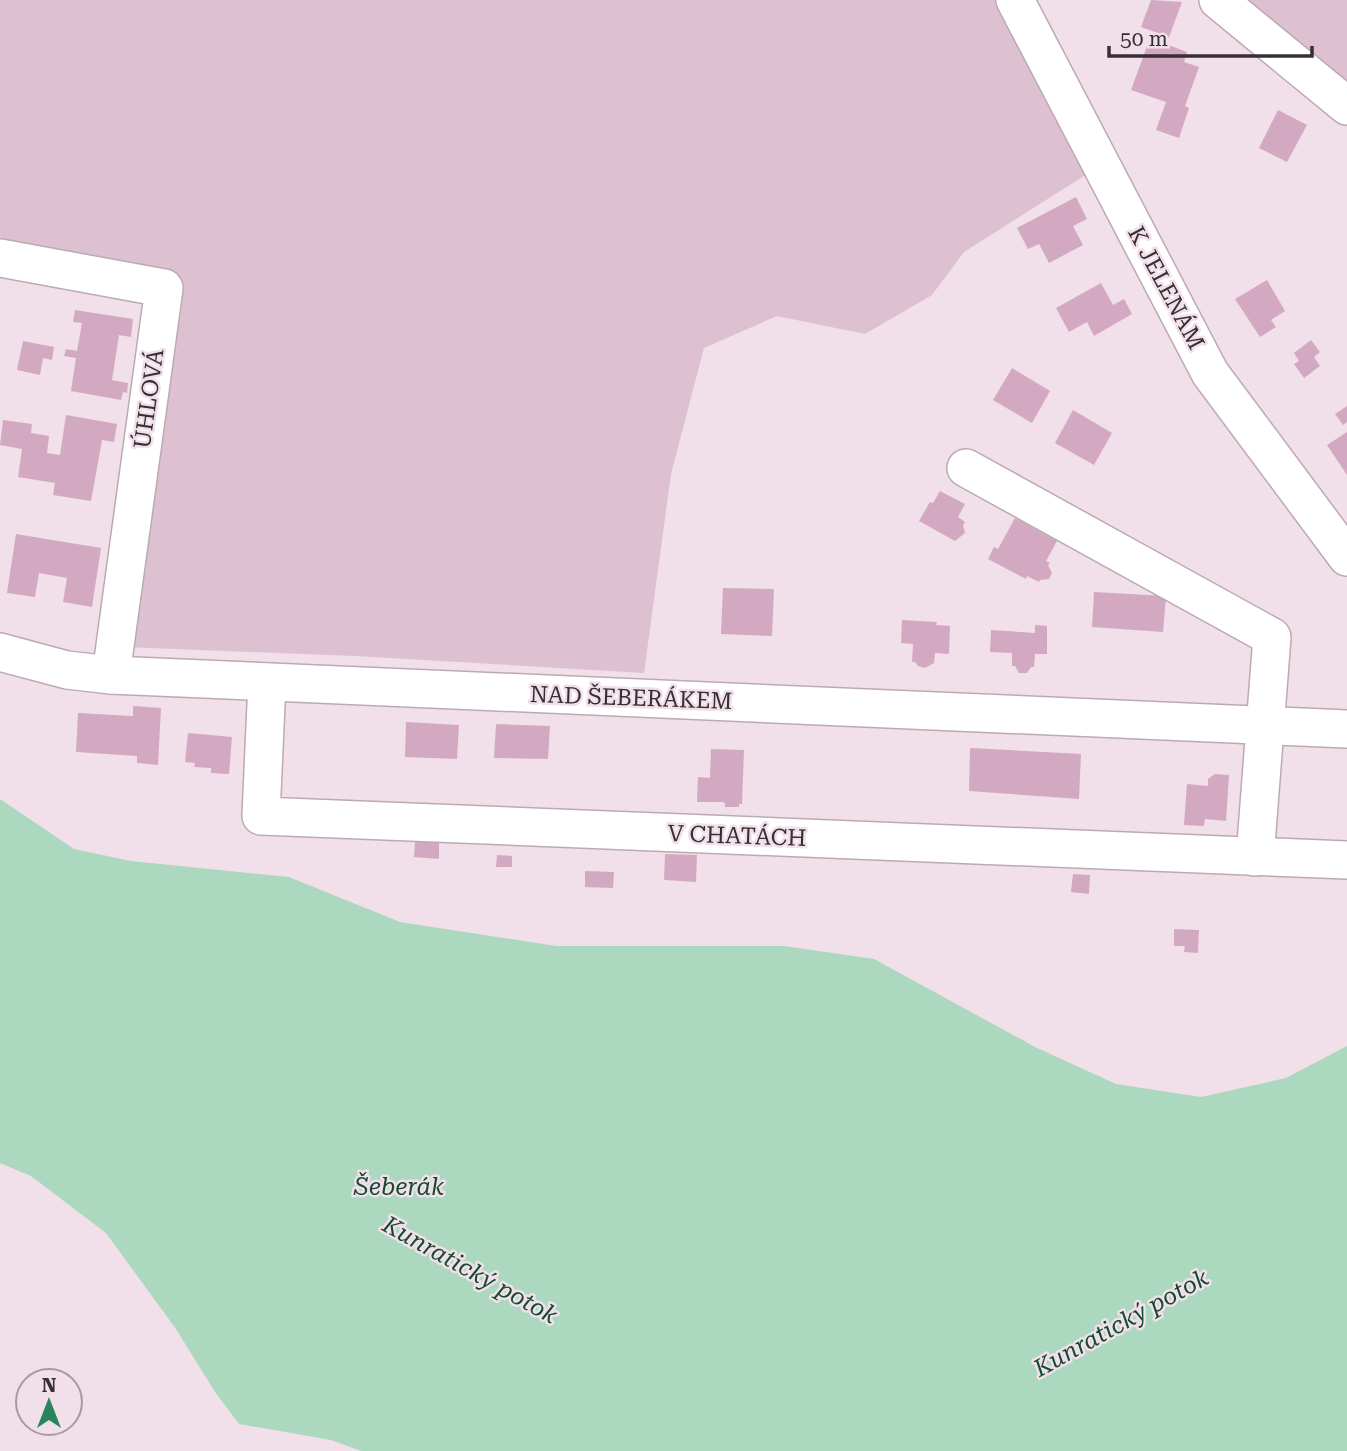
<svg xmlns="http://www.w3.org/2000/svg" width="1347" height="1451" font-family="'Roboto Serif',serif">
  <style>
    .green { fill: #ddc1d1 }
    .water { fill: #abd8bf }
    .building { fill: #d3a9c1 }
    .lines { fill: none; stroke-linecap: round; stroke-linejoin: round }
    .minor-casing { stroke: #bbaab4; stroke-width: 40 }
    .minor { stroke: #fff; stroke-width: 37 }
    .labels { text-anchor: middle; dominant-baseline: central; stroke-width: 5; stroke-linejoin: round; paint-order: stroke }
    .street-label { font-size: 23px; fill: #362f33; stroke: #f1dfe9 }
    .water-label { font-size: 24px; font-style: italic; fill: #144a32; stroke: #f1dfe9 }
  </style>
  <rect width="100%" height="100%" fill="#f1dfe9"/>
  <g class="green">
    <path d="M 0,0 L 1006,0 L 1092,171 L 964,252 L 932,295 L 865,334 L 777,316 L 704,348 L 671,474 L 644,673 L 355,656 L 125,647 L 172,348 L 174,272 L 0,244 Z"/>
    <path d="M 1226,0 L 1347,0 L 1347,89 Z"/>
  </g>
  <path class="water" d="M 0,799 L 74,849 L 131,861 L 289,877 L 400,922 L 556,946 L 784,946 L 874,959 L 1035,1047 L 1116,1084 L 1201,1097 L 1286,1078 L 1347,1046 L 1347,1451 L 361,1451 L 331,1440 L 239,1424 L 215,1392 L 176,1329 L 106,1233 L 31,1176 L 0,1163 Z"/>
  <g class="building">
    <path d="M 1151,0 L 1182,2 L 1169,37 L 1141,27 Z"/>
    <path d="M 1150,38 L 1187,52 L 1184,62 L 1199,67 L 1185,106 L 1189,108 L 1179,138 L 1156,130 L 1166,102 L 1131,90 Z"/>
    <path d="M 1278,110 L 1307,125 L 1287,162 L 1259,148 Z"/>
    <path d="M 1076,197 L 1087,219 L 1073,226 L 1083,245 L 1049,263 L 1039,244 L 1028,249 L 1017,228 Z"/>
    <path d="M 1267,280 L 1285,311 L 1271,320 L 1276,327 L 1260,337 L 1235,299 Z"/>
    <path d="M 1101,283 L 1113,305 L 1124,299 L 1132,314 L 1094,336 L 1087,322 L 1069,332 L 1056,308 Z"/>
    <path d="M 75,310 L 133,319 L 131,337 L 119,335 L 112,380 L 128,383 L 127,393 L 123,392 L 121,400 L 71,391 L 76,358 L 64,356 L 66,349 L 77,351 L 82,323 L 73,322 Z"/>
    <path d="M 1311,340 L 1320,352 L 1314,357 L 1320,366 L 1304,378 L 1294,364 L 1299,361 L 1294,353 Z"/>
    <path d="M 23,341 L 54,347 L 52,360 L 43,358 L 40,375 L 17,370 Z"/>
    <path d="M 1012,368 L 1050,391 L 1032,423 L 993,400 Z"/>
    <path d="M 1347,406 L 1347,422 L 1343,425 L 1335,414 Z"/>
    <path d="M 1073,410 L 1112,433 L 1094,465 L 1055,443 Z"/>
    <path d="M 66,415 L 117,424 L 114,442 L 102,440 L 91,501 L 53,495 L 55,483 L 18,477 L 22,449 L 0,445 L 3,420 L 32,424 L 31,433 L 49,436 L 47,453 L 60,455 Z"/>
    <path d="M 1347,432 L 1347,475 L 1327,445 Z"/>
    <path d="M 940,491 L 965,504 L 958,517 L 965,522 L 963,525 L 965,533 L 955,541 L 919,521 L 930,502 L 933,503 Z"/>
    <path d="M 1015,518 L 1057,541 L 1046,561 L 1050,563 L 1048,565 L 1052,573 L 1049,579 L 1040,580 L 1039,582 L 1027,576 L 1026,579 L 988,559 L 994,547 L 998,549 Z"/>
    <path d="M 16,534 L 101,548 L 92,607 L 63,602 L 67,578 L 39,573 L 35,597 L 7,593 Z"/>
    <path d="M 723,588 L 774,589 L 772,636 L 721,634 Z"/>
    <path d="M 1094,592 L 1166,596 L 1163,632 L 1092,627 Z"/>
    <path d="M 902,620 L 937,622 L 936,625 L 950,626 L 949,654 L 935,653 L 934,663 L 925,668 L 918,666 L 915,662 L 912,662 L 913,644 L 901,643 Z"/>
    <path d="M 1035,625 L 1047,626 L 1047,654 L 1035,654 L 1034,667 L 1031,667 L 1027,673 L 1019,673 L 1015,666 L 1012,666 L 1012,653 L 990,652 L 991,630 L 1035,633 Z"/>
    <path d="M 133,706 L 161,708 L 158,765 L 137,763 L 137,756 L 76,752 L 78,713 L 133,716 Z"/>
    <path d="M 406,722 L 459,725 L 457,759 L 405,757 Z"/>
    <path d="M 496,724 L 550,726 L 548,759 L 494,758 Z"/>
    <path d="M 188,733 L 232,737 L 229,774 L 211,773 L 211,768 L 194,767 L 195,763 L 185,762 Z"/>
    <path d="M 970,748 L 1081,754 L 1079,799 L 969,791 Z"/>
    <path d="M 711,749 L 744,750 L 742,804 L 739,804 L 739,807 L 725,807 L 725,803 L 722,802 L 697,802 L 698,777 L 710,778 Z"/>
    <path d="M 1215,774 L 1229,775 L 1226,821 L 1205,819 L 1204,826 L 1184,825 L 1187,784 L 1208,786 L 1208,779 Z"/>
    <path d="M 415,841 L 439,843 L 439,859 L 414,857 Z"/>
    <path d="M 665,854 L 697,855 L 696,882 L 664,880 Z"/>
    <path d="M 497,855 L 512,856 L 512,867 L 496,867 Z"/>
    <path d="M 585,871 L 614,872 L 613,888 L 585,887 Z"/>
    <path d="M 1073,874 L 1090,875 L 1089,894 L 1071,892 Z"/>
    <path d="M 1174,929 L 1199,930 L 1198,953 L 1184,952 L 1185,946 L 1174,946 Z"/>
  </g>
  <g class="lines">
    <g class="minor-casing">
      <g id="minor">
        <path d="M 1015,0 L 1210,373 L 1347,557"/>
        <path d="M 1218,0 L 1347,106"/>
        <path d="M 0,258 L 164,288 L 111,675"/>
        <path d="M 966,468 L 1272,637 L 1255,857"/>
        <path d="M 0,652 L 67,670 L 111,675 L 1347,729"/>
        <path d="M 267,682 L 261,816 L 1347,860"/>
      </g>
    </g>
    <use href="#minor" class="minor"/>
  </g>
  <g class="labels">
    <g class="street-label">
      <text transform="translate(1166 288) rotate(62)">K JELENÁM</text>
      <text transform="translate(149 399) rotate(-82)">ÚHLOVÁ</text>
      <text transform="translate(631 698) rotate(2)">NAD ŠEBERÁKEM</text>
      <text transform="translate(737 836) rotate(2)">V CHATÁCH</text>
    </g>
    <g class="water-label">
      <text x="399" y="1187">Šeberák</text>
      <text transform="translate(470 1270) rotate(29)">Kunratický potok</text>
      <text transform="translate(1121 1323) rotate(-29)">Kunratický potok</text>
    </g>
  </g>
  <g transform="translate(49 1402)"><circle r="33" fill="#f1dfe9" stroke="#a699a0" stroke-width="2"/>
  <path d="M0-5L12 26L0 18L-12 26Z" fill="#27855c"/>
  <text y="-10" font-size="19" font-weight="bold" text-anchor="middle" fill="#362f33">N</text>
  </g>
  <path d="M1109 46v10h203v-10" fill="none" stroke="#362f33" stroke-width="3.5"/>
  <text x="1120" y="46" font-size="21" fill="#362f33" stroke="#f1dfe9" stroke-width="5" paint-order="stroke">50 m</text>
</svg>
